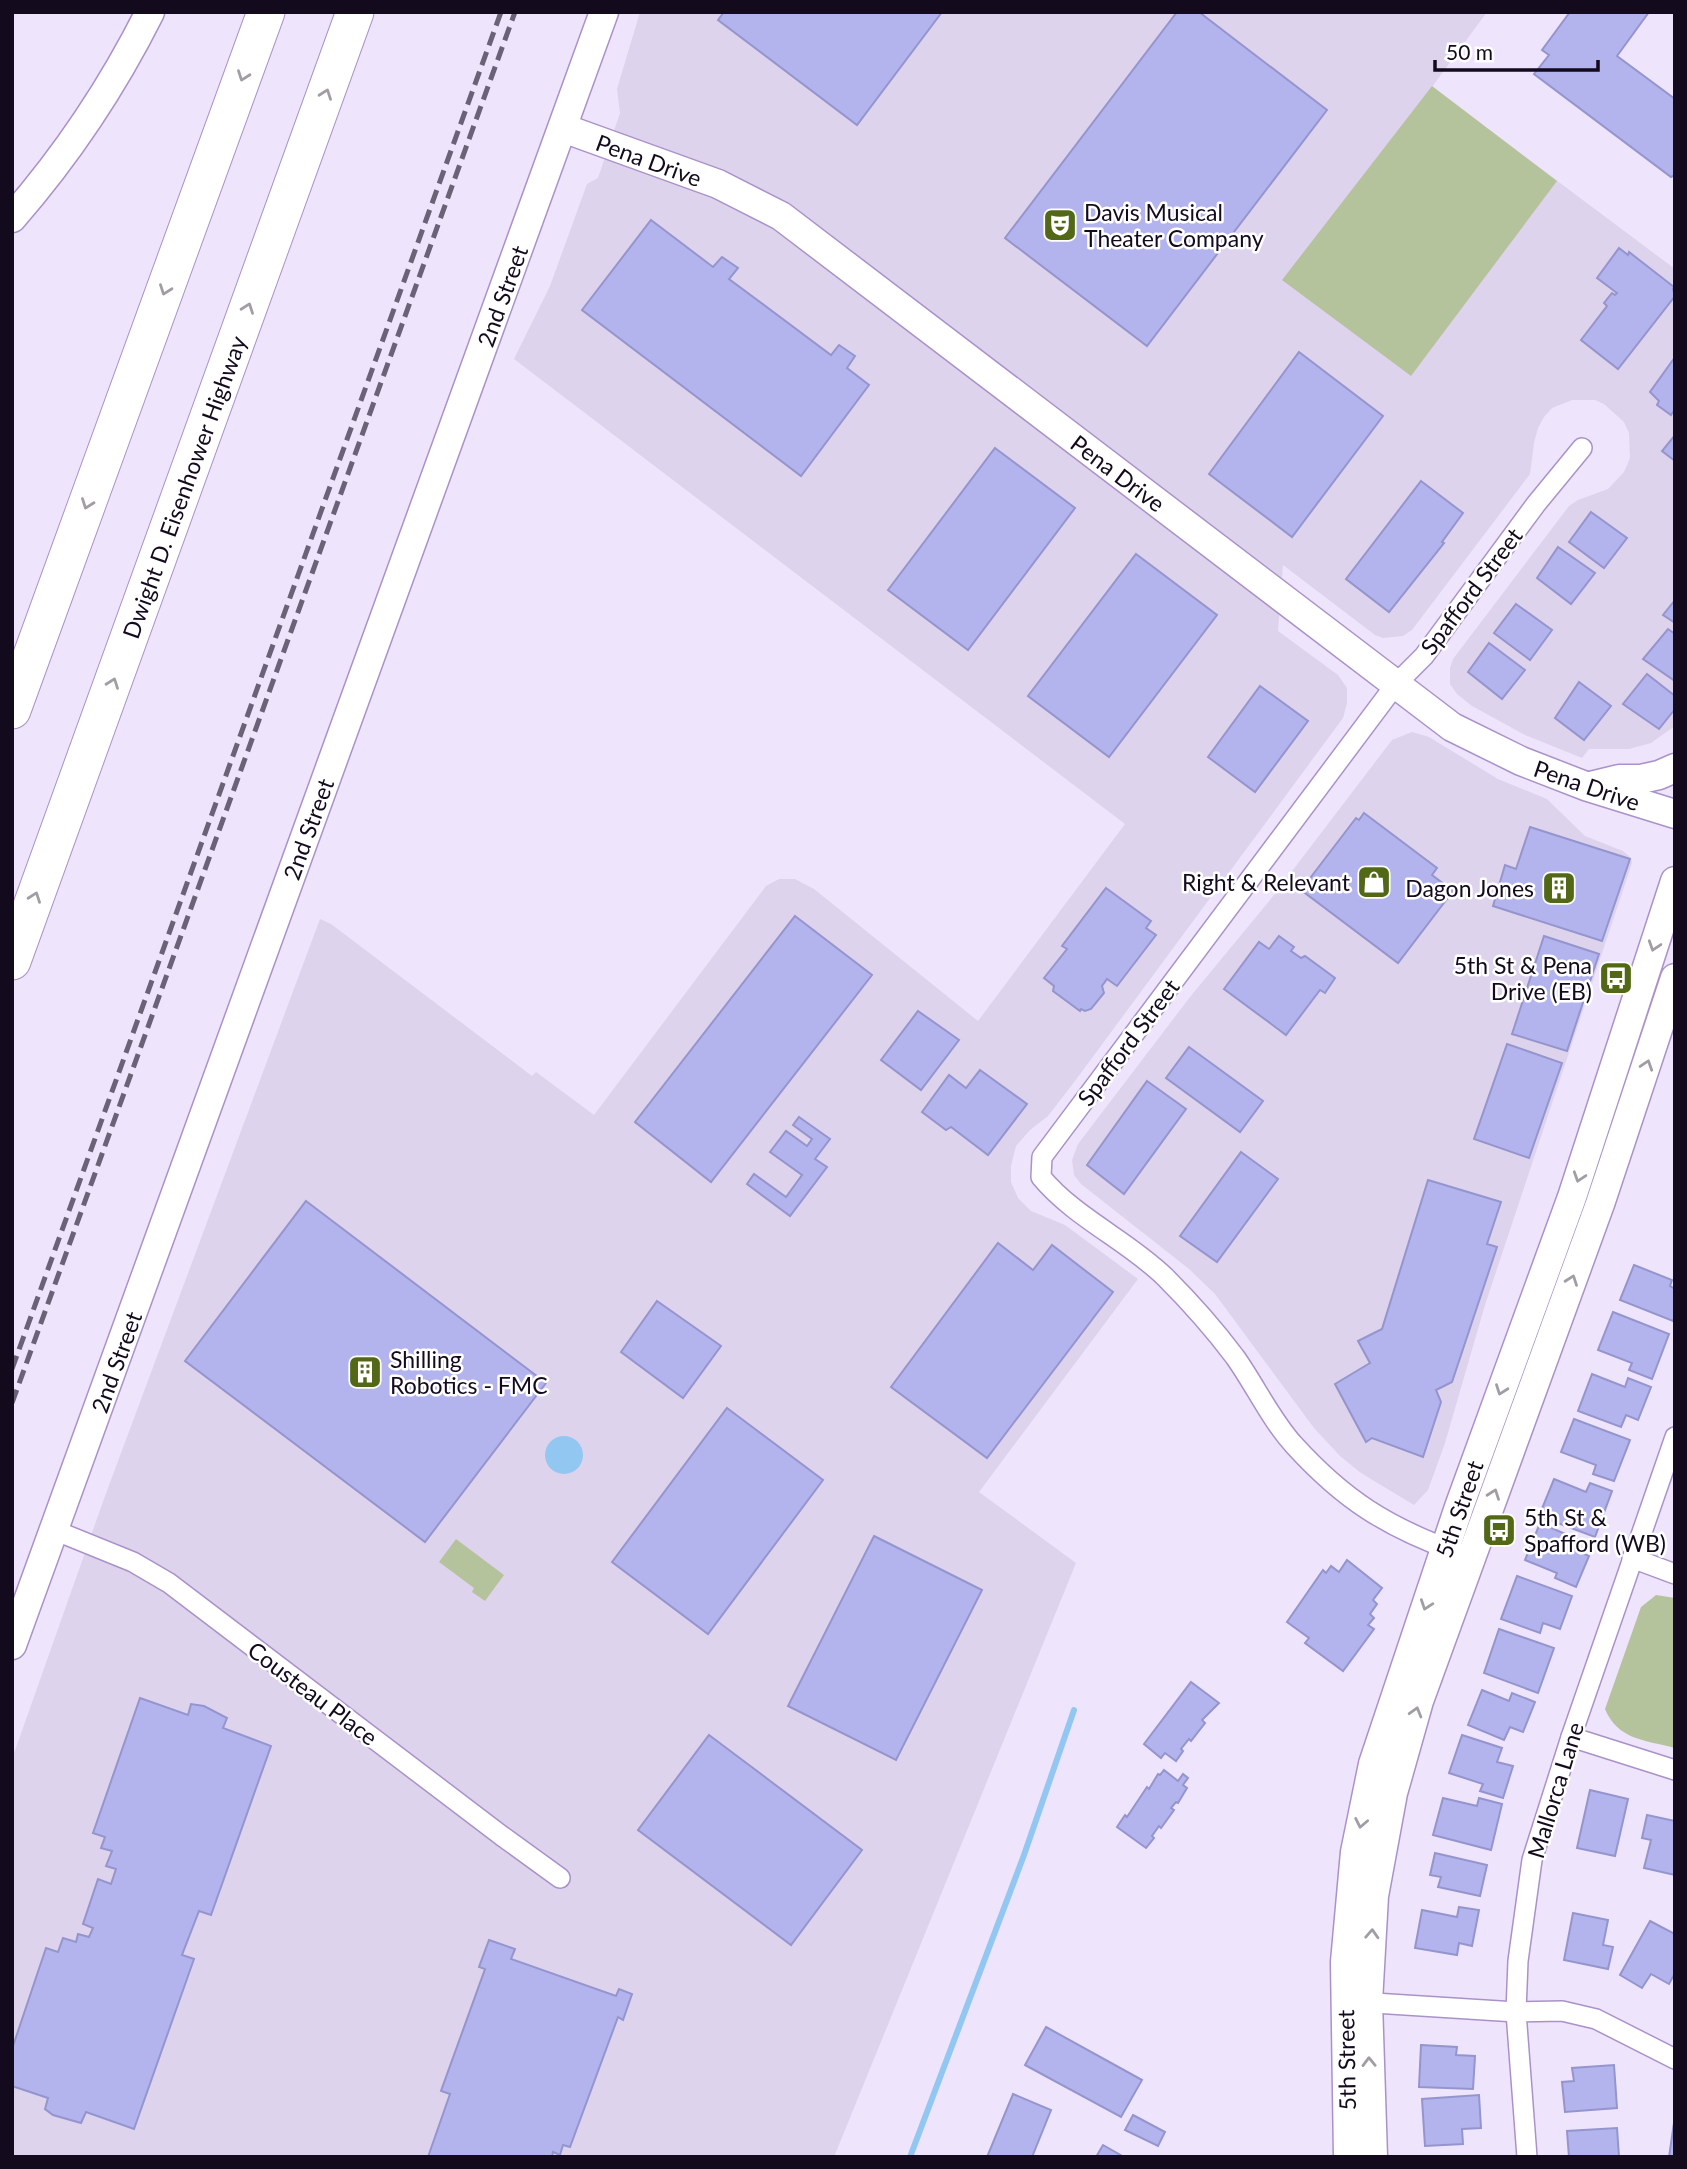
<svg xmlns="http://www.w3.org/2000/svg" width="1687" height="2169" font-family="Lato,sans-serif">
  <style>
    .built { fill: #ded3ed }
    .green { fill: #b5c39c }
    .water { fill: #92c7f2 }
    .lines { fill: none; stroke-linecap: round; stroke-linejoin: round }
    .stream { stroke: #92c7f2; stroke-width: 6 }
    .building { fill: #b3b3ee; stroke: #9595ce; stroke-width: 2 }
    .street-casing { stroke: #aa92c9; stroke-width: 22 }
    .secondary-casing { stroke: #aa92c9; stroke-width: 31 }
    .highway-casing { stroke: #aa92c9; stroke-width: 39 }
    .street { stroke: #fff; stroke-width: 19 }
    .secondary { stroke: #fff; stroke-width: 28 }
    .highway { stroke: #fff; stroke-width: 37 }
    .rail { stroke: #6b6277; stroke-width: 5; stroke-dasharray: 14 7; stroke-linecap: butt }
    .oneway { stroke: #a19da5 }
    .labels { text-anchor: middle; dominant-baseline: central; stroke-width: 5; stroke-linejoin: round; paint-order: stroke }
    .street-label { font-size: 23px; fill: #130a1d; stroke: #fff }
    .poi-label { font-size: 23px; fill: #130a1d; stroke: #fff; text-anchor: start }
  </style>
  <rect width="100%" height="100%" fill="#eee4fc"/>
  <g class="built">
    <path d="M 640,12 L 1487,12 L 1432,87 L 1675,269 L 1675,726 L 1651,743 L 1629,749 L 1589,749 L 1582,758 L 1525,735 L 1472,706 L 1457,694 L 1450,684 L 1450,668 L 1453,659 L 1569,506 L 1578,500 L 1608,489 L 1624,472 L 1630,458 L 1629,433 L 1624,422 L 1604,404 L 1595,400 L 1572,400 L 1552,408 L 1544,417 L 1538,428 L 1534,443 L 1530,474 L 1412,630 L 1403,636 L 1383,638 L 1375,635 L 1283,565 L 1278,631 L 1338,675 L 1347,688 L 1347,703 L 1343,718 L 1075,1081 L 1048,1116 L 1030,1130 L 1016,1146 L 1011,1166 L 1011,1182 L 1018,1198 L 1031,1211 L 1065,1225 L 1138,1279 L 979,1492 L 1076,1563 L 834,2157 L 12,2157 L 12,1759 L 105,1496 L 320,919 L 331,924 L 532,1076 L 536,1072 L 594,1115 L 766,886 L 779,879 L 795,879 L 814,889 L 978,1021 L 1125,824 L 514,359 L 550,286 L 587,184 L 598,178 L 620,113 L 617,89 Z"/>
    <path d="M 1412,732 L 1429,737 L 1498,779 L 1547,799 L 1585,836 L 1623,851 L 1630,857 L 1632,863 L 1485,1305 L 1445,1443 L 1428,1490 L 1414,1505 L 1361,1473 L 1340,1456 L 1314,1428 L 1215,1294 L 1189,1269 L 1081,1184 L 1074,1175 L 1072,1160 L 1078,1144 L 1190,997 L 1270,900 L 1392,740 Z"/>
  </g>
  <g class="green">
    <path d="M 1432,86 L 1557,181 L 1411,376 L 1282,280 Z"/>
    <path d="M 456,1539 L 504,1575 L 485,1601 L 472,1592 L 474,1588 L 439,1562 Z"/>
    <path d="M 1656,1595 L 1675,1598 L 1675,1748 C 1645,1740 1618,1740 1605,1709 L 1641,1607 Z"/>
  </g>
  <circle class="water" cx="564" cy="1455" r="19"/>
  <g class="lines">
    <path class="stream" d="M 910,2157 L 1024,1855 L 1074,1710"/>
  </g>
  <g class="building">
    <path d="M 724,12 L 942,12 L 857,125 L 718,20 Z"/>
    <path d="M 1177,12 L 1199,12 L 1327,110 L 1147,346 L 1005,238 Z"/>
    <path d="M 1570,12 L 1649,12 L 1617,56 L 1675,99 L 1675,175 L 1671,177 L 1534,74 L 1549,55 L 1542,50 Z"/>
    <path d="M 651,220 L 713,267 L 722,257 L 738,268 L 729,279 L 831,355 L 839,345 L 855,356 L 847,368 L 869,385 L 801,476 L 582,310 Z"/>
    <path d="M 1619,248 L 1628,255 L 1629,252 L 1674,287 L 1673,289 L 1675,296 L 1618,369 L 1581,340 L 1607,306 L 1604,303 L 1612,293 L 1615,295 L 1617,293 L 1597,278 Z"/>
    <path d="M 1299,352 L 1383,416 L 1292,537 L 1209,474 Z"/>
    <path d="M 1675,357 L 1675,413 L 1673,412 L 1671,415 L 1657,405 L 1659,401 L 1650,392 Z"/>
    <path d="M 1675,435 L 1675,461 L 1662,451 Z"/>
    <path d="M 995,448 L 1075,508 L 968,650 L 888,590 Z"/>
    <path d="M 1421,481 L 1463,513 L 1442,542 L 1444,543 L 1389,612 L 1346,579 Z"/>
    <path d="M 1591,512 L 1627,538 L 1604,568 L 1569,542 Z"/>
    <path d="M 1558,547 L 1595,573 L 1571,604 L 1537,578 Z"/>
    <path d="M 1136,554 L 1217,615 L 1109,757 L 1028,696 Z"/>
    <path d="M 1675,600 L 1675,623 L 1663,615 Z"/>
    <path d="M 1516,604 L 1552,630 L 1530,660 L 1494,633 Z"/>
    <path d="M 1668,629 L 1675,634 L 1675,681 L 1643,659 Z"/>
    <path d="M 1489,643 L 1525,670 L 1502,699 L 1468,672 Z"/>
    <path d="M 1647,674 L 1675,696 L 1675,709 L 1659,729 L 1623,704 Z"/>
    <path d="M 1579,682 L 1611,706 L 1584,740 L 1555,718 Z"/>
    <path d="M 1260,686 L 1308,721 L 1255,792 L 1208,757 Z"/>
    <path d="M 1364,813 L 1437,868 L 1432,875 L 1453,891 L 1398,963 L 1301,890 L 1356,818 L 1359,820 Z"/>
    <path d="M 1530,827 L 1630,859 L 1602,941 L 1493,906 L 1505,865 L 1516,869 Z"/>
    <path d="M 1106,888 L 1151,921 L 1146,928 L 1156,935 L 1117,986 L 1107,979 L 1102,986 L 1104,993 L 1091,1009 L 1085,1011 L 1081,1009 L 1080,1011 L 1053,991 L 1054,986 L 1044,978 L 1067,949 L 1062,946 Z"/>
    <path d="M 795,916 L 872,975 L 711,1182 L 635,1122 Z"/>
    <path d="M 1279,936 L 1294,947 L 1291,951 L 1301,958 L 1305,956 L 1335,978 L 1325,993 L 1320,990 L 1286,1035 L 1224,989 L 1259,942 L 1269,949 Z"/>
    <path d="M 1544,936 L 1599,954 L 1567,1051 L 1512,1034 Z"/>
    <path d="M 918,1011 L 959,1040 L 921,1090 L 881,1060 Z"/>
    <path d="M 1507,1044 L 1562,1063 L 1529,1158 L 1474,1139 Z"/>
    <path d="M 1189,1047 L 1263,1101 L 1240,1132 L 1166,1078 Z"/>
    <path d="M 980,1070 L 1027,1104 L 988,1155 L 951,1127 L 946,1130 L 922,1112 L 949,1075 L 966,1088 Z"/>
    <path d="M 1147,1081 L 1186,1109 L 1124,1194 L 1087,1165 Z"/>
    <path d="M 799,1117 L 830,1139 L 815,1159 L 827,1167 L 790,1216 L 747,1184 L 754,1174 L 786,1197 L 802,1175 L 770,1152 L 786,1131 L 807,1146 L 812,1139 L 793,1125 Z"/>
    <path d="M 1241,1152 L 1278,1179 L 1217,1262 L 1180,1236 Z"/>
    <path d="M 1428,1180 L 1501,1202 L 1487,1244 L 1497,1247 L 1452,1382 L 1436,1390 L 1441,1402 L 1423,1457 L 1372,1438 L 1366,1442 L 1335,1384 L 1370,1363 L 1358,1341 L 1382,1329 Z"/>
    <path d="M 306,1201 L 546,1383 L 425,1542 L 185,1361 Z"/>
    <path d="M 998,1243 L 1033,1270 L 1052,1245 L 1113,1292 L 987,1458 L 891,1387 Z"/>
    <path d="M 1634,1265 L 1672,1280 L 1670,1286 L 1675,1289 L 1675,1316 L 1673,1321 L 1620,1300 Z"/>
    <path d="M 657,1301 L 721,1346 L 683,1398 L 621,1352 Z"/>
    <path d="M 1613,1312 L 1669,1334 L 1652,1379 L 1629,1370 L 1632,1363 L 1598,1350 Z"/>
    <path d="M 1592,1374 L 1625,1387 L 1628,1378 L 1651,1387 L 1638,1420 L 1626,1415 L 1621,1427 L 1578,1411 Z"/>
    <path d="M 727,1408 L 823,1480 L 708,1634 L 612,1562 Z"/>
    <path d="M 1574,1419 L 1630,1440 L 1614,1481 L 1593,1474 L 1596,1465 L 1561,1452 Z"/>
    <path d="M 1554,1479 L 1586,1492 L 1590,1483 L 1612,1491 L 1595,1537 L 1539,1516 Z"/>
    <path d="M 1540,1523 L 1577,1539 L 1573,1549 L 1589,1556 L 1576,1587 L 1555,1578 L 1557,1573 L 1525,1560 Z"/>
    <path d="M 874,1536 L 982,1590 L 896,1760 L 788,1706 Z"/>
    <path d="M 1347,1560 L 1382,1588 L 1373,1600 L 1377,1604 L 1370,1614 L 1374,1618 L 1368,1625 L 1374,1629 L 1343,1671 L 1305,1643 L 1309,1638 L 1287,1622 L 1323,1570 L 1326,1573 L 1331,1566 L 1339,1572 Z"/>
    <path d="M 1517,1576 L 1572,1596 L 1560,1629 L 1543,1623 L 1540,1633 L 1501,1619 Z"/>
    <path d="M 1499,1629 L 1554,1648 L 1538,1693 L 1484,1673 Z"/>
    <path d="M 1191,1682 L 1219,1703 L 1202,1720 L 1205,1723 L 1191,1741 L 1189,1739 L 1181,1749 L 1183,1751 L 1176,1761 L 1165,1753 L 1161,1758 L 1144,1744 Z"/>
    <path d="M 1482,1690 L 1509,1701 L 1512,1693 L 1535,1702 L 1523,1732 L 1510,1727 L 1504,1740 L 1468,1725 Z"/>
    <path d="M 140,1698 L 188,1715 L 191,1704 L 204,1706 L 227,1718 L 223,1728 L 271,1746 L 211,1915 L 199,1911 L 182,1955 L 194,1959 L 134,2129 L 86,2112 L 81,2123 L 53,2115 L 45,2109 L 48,2098 L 12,2086 L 12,2049 L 46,1948 L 58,1952 L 63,1938 L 76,1942 L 78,1934 L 89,1937 L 93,1928 L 83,1924 L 98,1879 L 111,1884 L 116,1869 L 106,1866 L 112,1851 L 101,1848 L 105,1837 L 93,1833 Z"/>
    <path d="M 709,1735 L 862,1850 L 791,1945 L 638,1830 Z"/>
    <path d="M 1462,1735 L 1502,1748 L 1497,1762 L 1513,1766 L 1503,1798 L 1480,1791 L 1483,1784 L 1449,1773 Z"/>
    <path d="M 1164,1770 L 1178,1781 L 1183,1774 L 1188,1778 L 1183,1785 L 1187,1788 L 1178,1803 L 1176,1802 L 1171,1808 L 1174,1810 L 1161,1828 L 1159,1826 L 1152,1836 L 1154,1838 L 1146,1848 L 1117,1827 L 1125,1815 L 1127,1817 L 1147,1787 L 1149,1789 L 1158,1774 L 1160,1775 Z"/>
    <path d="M 1590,1790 L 1628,1799 L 1615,1856 L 1577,1848 Z"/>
    <path d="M 1443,1798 L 1477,1806 L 1479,1798 L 1502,1804 L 1491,1850 L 1433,1835 Z"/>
    <path d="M 1647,1815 L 1675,1821 L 1675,1875 L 1644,1868 L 1651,1840 L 1642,1838 Z"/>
    <path d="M 1435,1853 L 1487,1865 L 1480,1896 L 1438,1887 L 1441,1877 L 1430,1875 Z"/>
    <path d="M 1459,1907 L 1479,1910 L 1472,1946 L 1459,1943 L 1457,1955 L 1415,1948 L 1422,1910 L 1457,1917 Z"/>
    <path d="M 1573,1913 L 1608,1920 L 1603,1945 L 1613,1947 L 1608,1969 L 1564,1960 Z"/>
    <path d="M 1650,1921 L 1675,1934 L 1675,1973 L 1669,1984 L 1651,1974 L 1642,1988 L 1620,1975 Z"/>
    <path d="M 489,1940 L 515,1949 L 511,1959 L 616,1996 L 619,1989 L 632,1994 L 623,2020 L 618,2017 L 570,2147 L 563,2145 L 560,2155 L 553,2152 L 552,2157 L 428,2157 L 450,2094 L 441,2091 L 485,1969 L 479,1967 Z"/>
    <path d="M 1046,2027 L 1142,2080 L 1121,2117 L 1025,2065 Z"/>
    <path d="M 1421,2045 L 1457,2047 L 1456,2055 L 1475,2056 L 1473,2089 L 1419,2087 Z"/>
    <path d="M 1614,2065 L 1617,2108 L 1565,2112 L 1562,2082 L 1574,2081 L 1572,2068 Z"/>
    <path d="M 1013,2094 L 1051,2110 L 1032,2157 L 987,2157 Z"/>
    <path d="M 1479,2095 L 1481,2128 L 1462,2129 L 1463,2144 L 1425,2146 L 1422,2099 Z"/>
    <path d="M 1133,2115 L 1165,2132 L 1158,2146 L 1125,2130 Z"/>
    <path d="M 1675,2116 L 1675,2157 L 1669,2157 Z"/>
    <path d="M 1617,2128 L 1619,2157 L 1569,2157 L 1567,2131 Z"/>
    <path d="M 1103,2145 L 1124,2157 L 1096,2157 Z"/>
  </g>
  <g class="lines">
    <g class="street-casing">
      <g id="street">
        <path d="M 54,1530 L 133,1562 L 169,1583 L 502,1836 L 560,1878"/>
        <path d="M 1456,1552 C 1387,1527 1344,1500 1294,1445 C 1271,1420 1255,1385 1235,1357 C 1214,1329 1190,1302 1165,1277 C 1127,1240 1075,1218 1041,1177 L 1042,1157 L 1396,684 L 1424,656 L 1536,504 L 1582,448"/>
        <path d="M 1632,1558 L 1675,1574"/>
        <path d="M 1571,1737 L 1675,1770"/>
        <path d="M 1358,2002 L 1516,2012 L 1562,2011 L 1596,2019 L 1675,2059"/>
        <path d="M 1527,2157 L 1516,2012 L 1518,1961 L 1532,1860 L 1571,1737 L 1675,1437"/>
      </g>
    </g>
    <g class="secondary-casing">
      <g id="secondary">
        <path d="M 563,128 L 718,184 L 781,216 L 1452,727 L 1521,761 L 1588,787 L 1675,814"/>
        <path d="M 12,218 C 67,155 113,86 150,12"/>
        <path d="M 1590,786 L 1619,779 L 1641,779 L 1659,775 L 1675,768"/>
        <path d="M 12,1645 L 604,12"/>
        <path d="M 1348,2157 L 1345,1962 L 1355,1852 L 1373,1764 L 1459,1507 L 1572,1197 L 1675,881"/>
        <path d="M 1373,2157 L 1368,2002 L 1374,1896 L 1393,1793 L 1419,1701 L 1600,1204 L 1675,978"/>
      </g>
    </g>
    <g class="highway-casing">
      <g id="highway">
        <path d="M 12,710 L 266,12"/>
        <path d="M 12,961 L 355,12"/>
      </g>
    </g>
    <use href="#street" class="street"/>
    <use href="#secondary" class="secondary"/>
    <use href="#highway" class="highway"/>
    <g class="rail">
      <path d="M 12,1369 L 501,12"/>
      <path d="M 12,1403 L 515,12"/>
    </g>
  </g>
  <defs><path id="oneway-chevron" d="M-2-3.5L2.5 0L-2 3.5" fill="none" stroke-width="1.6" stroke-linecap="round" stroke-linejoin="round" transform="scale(1.75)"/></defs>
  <g class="oneway">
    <use href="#oneway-chevron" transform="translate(243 76) rotate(110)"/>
    <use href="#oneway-chevron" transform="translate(326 94) rotate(-70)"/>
    <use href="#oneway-chevron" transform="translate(165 290) rotate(110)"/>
    <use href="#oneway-chevron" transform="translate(248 308) rotate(-70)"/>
    <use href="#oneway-chevron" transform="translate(87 504) rotate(110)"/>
    <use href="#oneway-chevron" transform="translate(113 683) rotate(-70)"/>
    <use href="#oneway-chevron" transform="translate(35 897) rotate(-70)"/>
    <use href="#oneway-chevron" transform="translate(1654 946) rotate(108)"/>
    <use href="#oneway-chevron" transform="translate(1647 1065) rotate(-72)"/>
    <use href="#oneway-chevron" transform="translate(1579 1177) rotate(108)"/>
    <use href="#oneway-chevron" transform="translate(1572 1280) rotate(-70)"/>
    <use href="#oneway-chevron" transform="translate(1501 1390) rotate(110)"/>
    <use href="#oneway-chevron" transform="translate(1494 1494) rotate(-70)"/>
    <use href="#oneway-chevron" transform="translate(1426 1605) rotate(109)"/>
    <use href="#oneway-chevron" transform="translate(1416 1712) rotate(-74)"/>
    <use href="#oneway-chevron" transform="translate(1361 1823) rotate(101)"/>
    <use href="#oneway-chevron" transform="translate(1372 1934) rotate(-87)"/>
    <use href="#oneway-chevron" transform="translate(1369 2062) rotate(-91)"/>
  </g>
  <defs>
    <g id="theatre-square" transform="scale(1.75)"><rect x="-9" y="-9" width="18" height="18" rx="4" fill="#526817" stroke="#fff"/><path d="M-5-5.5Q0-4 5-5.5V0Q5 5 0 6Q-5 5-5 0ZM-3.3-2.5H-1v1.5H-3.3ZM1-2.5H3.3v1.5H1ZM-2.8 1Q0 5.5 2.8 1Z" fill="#fff"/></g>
    <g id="shop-square" transform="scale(1.75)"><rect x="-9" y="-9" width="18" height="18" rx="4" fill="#526817" stroke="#fff"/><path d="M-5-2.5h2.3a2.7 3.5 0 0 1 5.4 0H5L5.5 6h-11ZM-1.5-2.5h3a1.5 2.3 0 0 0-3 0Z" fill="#fff"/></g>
    <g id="building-square" transform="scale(1.75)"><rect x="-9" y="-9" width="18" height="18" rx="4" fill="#526817" stroke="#fff"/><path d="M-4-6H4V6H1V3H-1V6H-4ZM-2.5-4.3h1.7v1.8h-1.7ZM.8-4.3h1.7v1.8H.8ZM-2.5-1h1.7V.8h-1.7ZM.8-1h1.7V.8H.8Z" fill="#fff"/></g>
    <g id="bus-square" transform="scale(1.75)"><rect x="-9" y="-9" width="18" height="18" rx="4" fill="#526817" stroke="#fff"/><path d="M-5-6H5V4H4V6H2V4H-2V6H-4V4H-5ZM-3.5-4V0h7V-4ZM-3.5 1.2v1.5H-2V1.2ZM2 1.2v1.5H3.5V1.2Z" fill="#fff"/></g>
  </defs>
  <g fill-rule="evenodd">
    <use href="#theatre-square" x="1060" y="225"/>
    <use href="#shop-square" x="1374" y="882"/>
    <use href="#building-square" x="1559" y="888"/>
    <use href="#bus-square" x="1616" y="978"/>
    <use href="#building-square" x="365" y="1372"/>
    <use href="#bus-square" x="1499" y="1530"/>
  </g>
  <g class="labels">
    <g class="street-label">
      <text transform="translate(649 160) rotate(20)">Pena Drive</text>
      <text transform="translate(502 296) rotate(-70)">2nd Street</text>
      <text transform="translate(1118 473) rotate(37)">Pena Drive</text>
      <text transform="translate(184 487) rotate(-70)">Dwight D. Eisenhower Highway</text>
      <text transform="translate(1471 591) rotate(-53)">Spafford Street</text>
      <text transform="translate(1587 785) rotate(19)">Pena Drive</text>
      <text transform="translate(308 829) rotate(-70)">2nd Street</text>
      <text transform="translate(1128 1042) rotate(-53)">Spafford Street</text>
      <text transform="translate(116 1362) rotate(-70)">2nd Street</text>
      <text transform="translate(1459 1509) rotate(-71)">5th Street</text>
      <text transform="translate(313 1693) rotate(37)">Cousteau Place</text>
      <text transform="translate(1555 1790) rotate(-73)">Mallorca Lane</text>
      <text transform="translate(1346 2060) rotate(-91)">5th Street</text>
    </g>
    <g class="poi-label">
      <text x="1084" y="212">Davis Musical<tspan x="1084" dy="26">Theater Company</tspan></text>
      <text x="1350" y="882" text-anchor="end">Right &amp; Relevant</text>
      <text x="1534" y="888" text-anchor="end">Dagon Jones</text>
      <text x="1592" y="965" text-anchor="end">5th St &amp; Pena<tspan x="1592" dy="26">Drive (EB)</tspan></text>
      <text x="390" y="1359">Shilling<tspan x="390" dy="26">Robotics - FMC</tspan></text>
      <text x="1524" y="1517">5th St &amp;<tspan x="1524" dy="26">Spafford (WB)</tspan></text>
    </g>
  </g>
  <rect width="1687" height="2169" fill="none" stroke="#130a1d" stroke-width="28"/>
  <path d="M1435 60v10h163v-10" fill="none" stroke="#130a1d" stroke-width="3.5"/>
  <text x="1446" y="60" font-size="21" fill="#130a1d" stroke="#ffffff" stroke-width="5" paint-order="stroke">50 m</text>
</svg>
